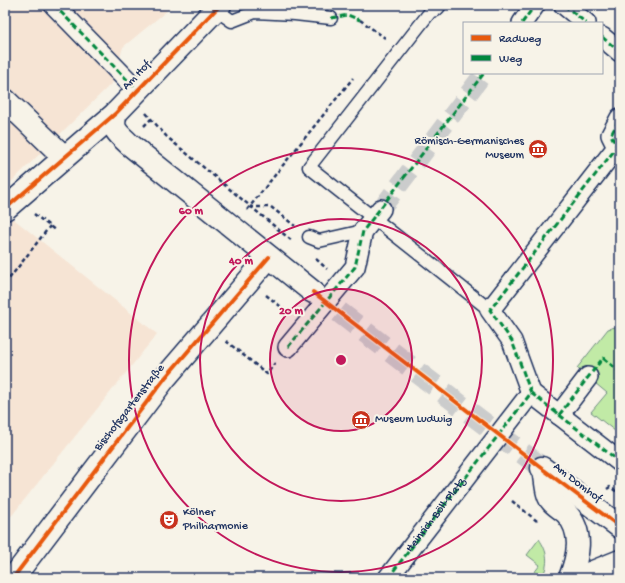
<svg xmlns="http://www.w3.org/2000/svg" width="625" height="583" font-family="'Gochi Hand',sans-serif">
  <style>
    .built { fill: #f6e4d4 }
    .green { fill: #c1eaa6; stroke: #6e8c82 }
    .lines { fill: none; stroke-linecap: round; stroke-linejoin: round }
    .pedestrian-tunnel { stroke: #cbcccc; stroke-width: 19; stroke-dasharray: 19 10; stroke-linecap: butt }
    .minor-tunnel { stroke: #cbcccc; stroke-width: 22; stroke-dasharray: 22 11; stroke-linecap: butt }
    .service-casing { stroke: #1b2f5e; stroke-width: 15 }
    .pedestrian-casing { stroke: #1b2f5e; stroke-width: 22 }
    .minor-casing { stroke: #1b2f5e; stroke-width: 25 }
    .path { stroke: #1b2f5e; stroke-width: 2.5; stroke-dasharray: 4 3; stroke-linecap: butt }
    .service { stroke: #f7f3e8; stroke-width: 12 }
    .pedestrian { stroke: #f7f3e8; stroke-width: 19 }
    .minor { stroke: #f7f3e8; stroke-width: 22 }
    .quiet { stroke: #00873e; stroke-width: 3; stroke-dasharray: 6 3; stroke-linecap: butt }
    .cycleway-casing { stroke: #f7f3e8; stroke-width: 6 }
    .cycleway { stroke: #e8590c; stroke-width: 4 }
    .ring { fill: none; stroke: #c2185b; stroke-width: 2 }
    .labels { text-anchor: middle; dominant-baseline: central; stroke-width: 4; stroke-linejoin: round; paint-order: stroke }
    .street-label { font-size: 12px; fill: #1b2f5e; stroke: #f7f3e8 }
    .poi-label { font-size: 12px; fill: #1b2f5e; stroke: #f7f3e8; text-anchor: start }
    .centre { fill: #c2185b; stroke: #f7f3e8; stroke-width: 2 }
    .ring-label { font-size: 12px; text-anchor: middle; font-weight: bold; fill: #c2185b; stroke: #f7f3e8; stroke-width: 4; stroke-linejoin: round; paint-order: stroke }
  </style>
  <rect width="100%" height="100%" fill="#f7f3e8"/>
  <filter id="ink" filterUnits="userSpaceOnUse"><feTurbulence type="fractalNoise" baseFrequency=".025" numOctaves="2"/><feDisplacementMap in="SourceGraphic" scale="8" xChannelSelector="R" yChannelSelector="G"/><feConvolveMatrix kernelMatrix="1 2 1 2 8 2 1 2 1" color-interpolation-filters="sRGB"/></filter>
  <g filter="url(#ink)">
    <g class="built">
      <path d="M 5,5 L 174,5 L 123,47 L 113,82 L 5,188 Z"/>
      <path d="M 5,212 L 157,334 L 5,524 Z"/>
    </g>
    <g class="green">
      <path d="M 619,326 L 620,332 L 620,435 L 591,412 L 607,393 L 577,368 L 608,329 Z"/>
      <path d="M 539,539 C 548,552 549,563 542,578 L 530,578 L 540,565 L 527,555 Z"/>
    </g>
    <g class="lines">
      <path class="pedestrian-tunnel" d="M 381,209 L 484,73"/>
      <path class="minor-tunnel" d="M 313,292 L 542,468"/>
      <g class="service-casing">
        <g id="service">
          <path d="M 434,7 L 309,167 L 490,310"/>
          <path d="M 215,9 L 232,21 L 255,12 L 295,14 L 331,18"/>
          <path d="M 309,237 L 319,241 L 363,231"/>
        </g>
      </g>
      <g class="pedestrian-casing">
        <g id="pedestrian">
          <path d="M 54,5 L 137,90"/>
          <path d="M 564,5 L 586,23"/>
          <path d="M 434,7 L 436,5"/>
          <path d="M 522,23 L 535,5"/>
          <path d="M 602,37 L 620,52"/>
          <path d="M 288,347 L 355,267 L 363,231 L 381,209"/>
          <path d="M 531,393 L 620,462"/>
          <path d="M 559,415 L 588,377"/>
          <path d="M 388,578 L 531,393 L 512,341 L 490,310 L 617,147 L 611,135 L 620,118"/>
        </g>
      </g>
      <g class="minor-casing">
        <g id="minor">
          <path d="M 5,100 L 64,157"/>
          <path d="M 116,113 C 111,130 117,132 129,144 L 313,292"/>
          <path d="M 5,209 L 116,113 L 220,5"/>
          <path d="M 542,468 L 620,527"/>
          <path d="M 544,470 C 546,478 546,494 551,500 C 555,506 563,509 567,514 C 584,533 578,557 570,578"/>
          <path d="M 13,578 L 165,378 L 269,257"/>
          <path d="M 578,578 L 620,561"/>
        </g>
      </g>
      <g class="path">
        <path d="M 360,20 L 385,38"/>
        <path d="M 146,113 L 167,137 L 291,240"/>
        <path d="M 144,126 L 151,119"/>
        <path d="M 250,207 L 271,207 L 295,226"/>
        <path d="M 247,210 L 353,78"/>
        <path d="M 34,214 L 56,231"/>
        <path d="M 316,259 L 327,269"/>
        <path d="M 5,284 L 50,226"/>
        <path d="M 266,295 L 289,313"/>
        <path d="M 226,341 L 267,374 L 275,363"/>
        <path d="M 607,489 L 610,487 L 620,494"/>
        <path d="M 512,501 L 537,521"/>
      </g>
      <use href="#service" class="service"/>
      <use href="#pedestrian" class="pedestrian"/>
      <use href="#minor" class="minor"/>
      <g class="quiet">
        <path d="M 54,5 L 137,90"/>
        <path d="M 564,5 L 586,23"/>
        <path d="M 434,7 L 436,5"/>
        <path d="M 331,18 L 348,15 L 360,20"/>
        <path d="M 522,23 L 535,5"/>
        <path d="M 602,37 L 620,52"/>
        <path d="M 288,347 L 355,267 L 363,231 L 484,73"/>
        <path d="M 531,393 L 620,462"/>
        <path d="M 559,415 L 603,358 L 620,372"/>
        <path id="s1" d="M 388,578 L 531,393 L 512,341 L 490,310 L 617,147 L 611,135 L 620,118"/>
      </g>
      <g class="cycleway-casing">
        <g id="cycleway">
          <path d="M 5,209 L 116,113 L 220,5"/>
          <path d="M 313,292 L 542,468"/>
          <path d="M 544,470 L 620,527"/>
          <path d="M 13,578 L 165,378 L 269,257"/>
        </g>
      </g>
      <use href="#cycleway" class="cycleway"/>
    </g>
  </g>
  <circle cx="341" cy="360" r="71" fill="#c2185b" fill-opacity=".12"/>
  <g class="ring">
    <circle cx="341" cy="360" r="71"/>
    <circle cx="341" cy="360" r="141"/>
    <circle cx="341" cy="360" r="212"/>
  </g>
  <defs>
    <g id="museum-disc" transform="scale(1)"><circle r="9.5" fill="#c8321e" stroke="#f7f3e8"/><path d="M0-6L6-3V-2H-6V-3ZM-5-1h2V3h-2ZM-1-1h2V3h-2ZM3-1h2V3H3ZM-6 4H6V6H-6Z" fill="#fff"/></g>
    <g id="theatre-disc" transform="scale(1)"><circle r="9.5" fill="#c8321e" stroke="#f7f3e8"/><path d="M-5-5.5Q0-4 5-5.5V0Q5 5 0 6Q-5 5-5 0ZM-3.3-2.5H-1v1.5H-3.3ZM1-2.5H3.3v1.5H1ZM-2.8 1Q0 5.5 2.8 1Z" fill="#fff"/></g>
  </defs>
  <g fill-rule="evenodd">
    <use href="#museum-disc" x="538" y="149"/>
    <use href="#museum-disc" x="361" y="420"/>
    <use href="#theatre-disc" x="169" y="520"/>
  </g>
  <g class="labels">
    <g class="street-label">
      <text transform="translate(137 76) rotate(-46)">Am Hof</text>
      <text transform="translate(130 408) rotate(-52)">Bischofsgartenstraße</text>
      <text transform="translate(577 483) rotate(37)">Am Domhof</text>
      <text stroke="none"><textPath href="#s1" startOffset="79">Heinrich-Böll-Platz</textPath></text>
    </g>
    <g class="poi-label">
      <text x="524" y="142" text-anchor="end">Römisch-Germanisches<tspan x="524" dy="14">Museum</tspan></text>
      <text x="375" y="420">Museum Ludwig</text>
      <text x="183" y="513">Kölner<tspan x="183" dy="14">Philharmonie</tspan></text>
    </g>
  </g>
  <circle cx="341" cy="360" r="6" class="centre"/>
  <g class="ring-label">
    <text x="191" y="214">60 m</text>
    <text x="241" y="264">40 m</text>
    <text x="291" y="314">20 m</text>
  </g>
  <rect width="625" height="583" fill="none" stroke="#f7f3e8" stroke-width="20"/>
  <rect x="10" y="10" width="605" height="563" fill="none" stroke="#1b2f5e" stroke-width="1.5" filter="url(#ink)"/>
  <rect x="463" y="22" width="140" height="52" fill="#f7f3e8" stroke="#9fa5b1"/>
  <rect x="471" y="35" width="20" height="6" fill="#e8590c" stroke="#9fa5b1"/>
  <text x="499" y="42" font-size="12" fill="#1b2f5e">Radweg</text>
  <rect x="471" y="55" width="20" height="6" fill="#00873e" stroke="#9fa5b1"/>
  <text x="499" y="62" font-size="12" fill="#1b2f5e">Weg</text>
</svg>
